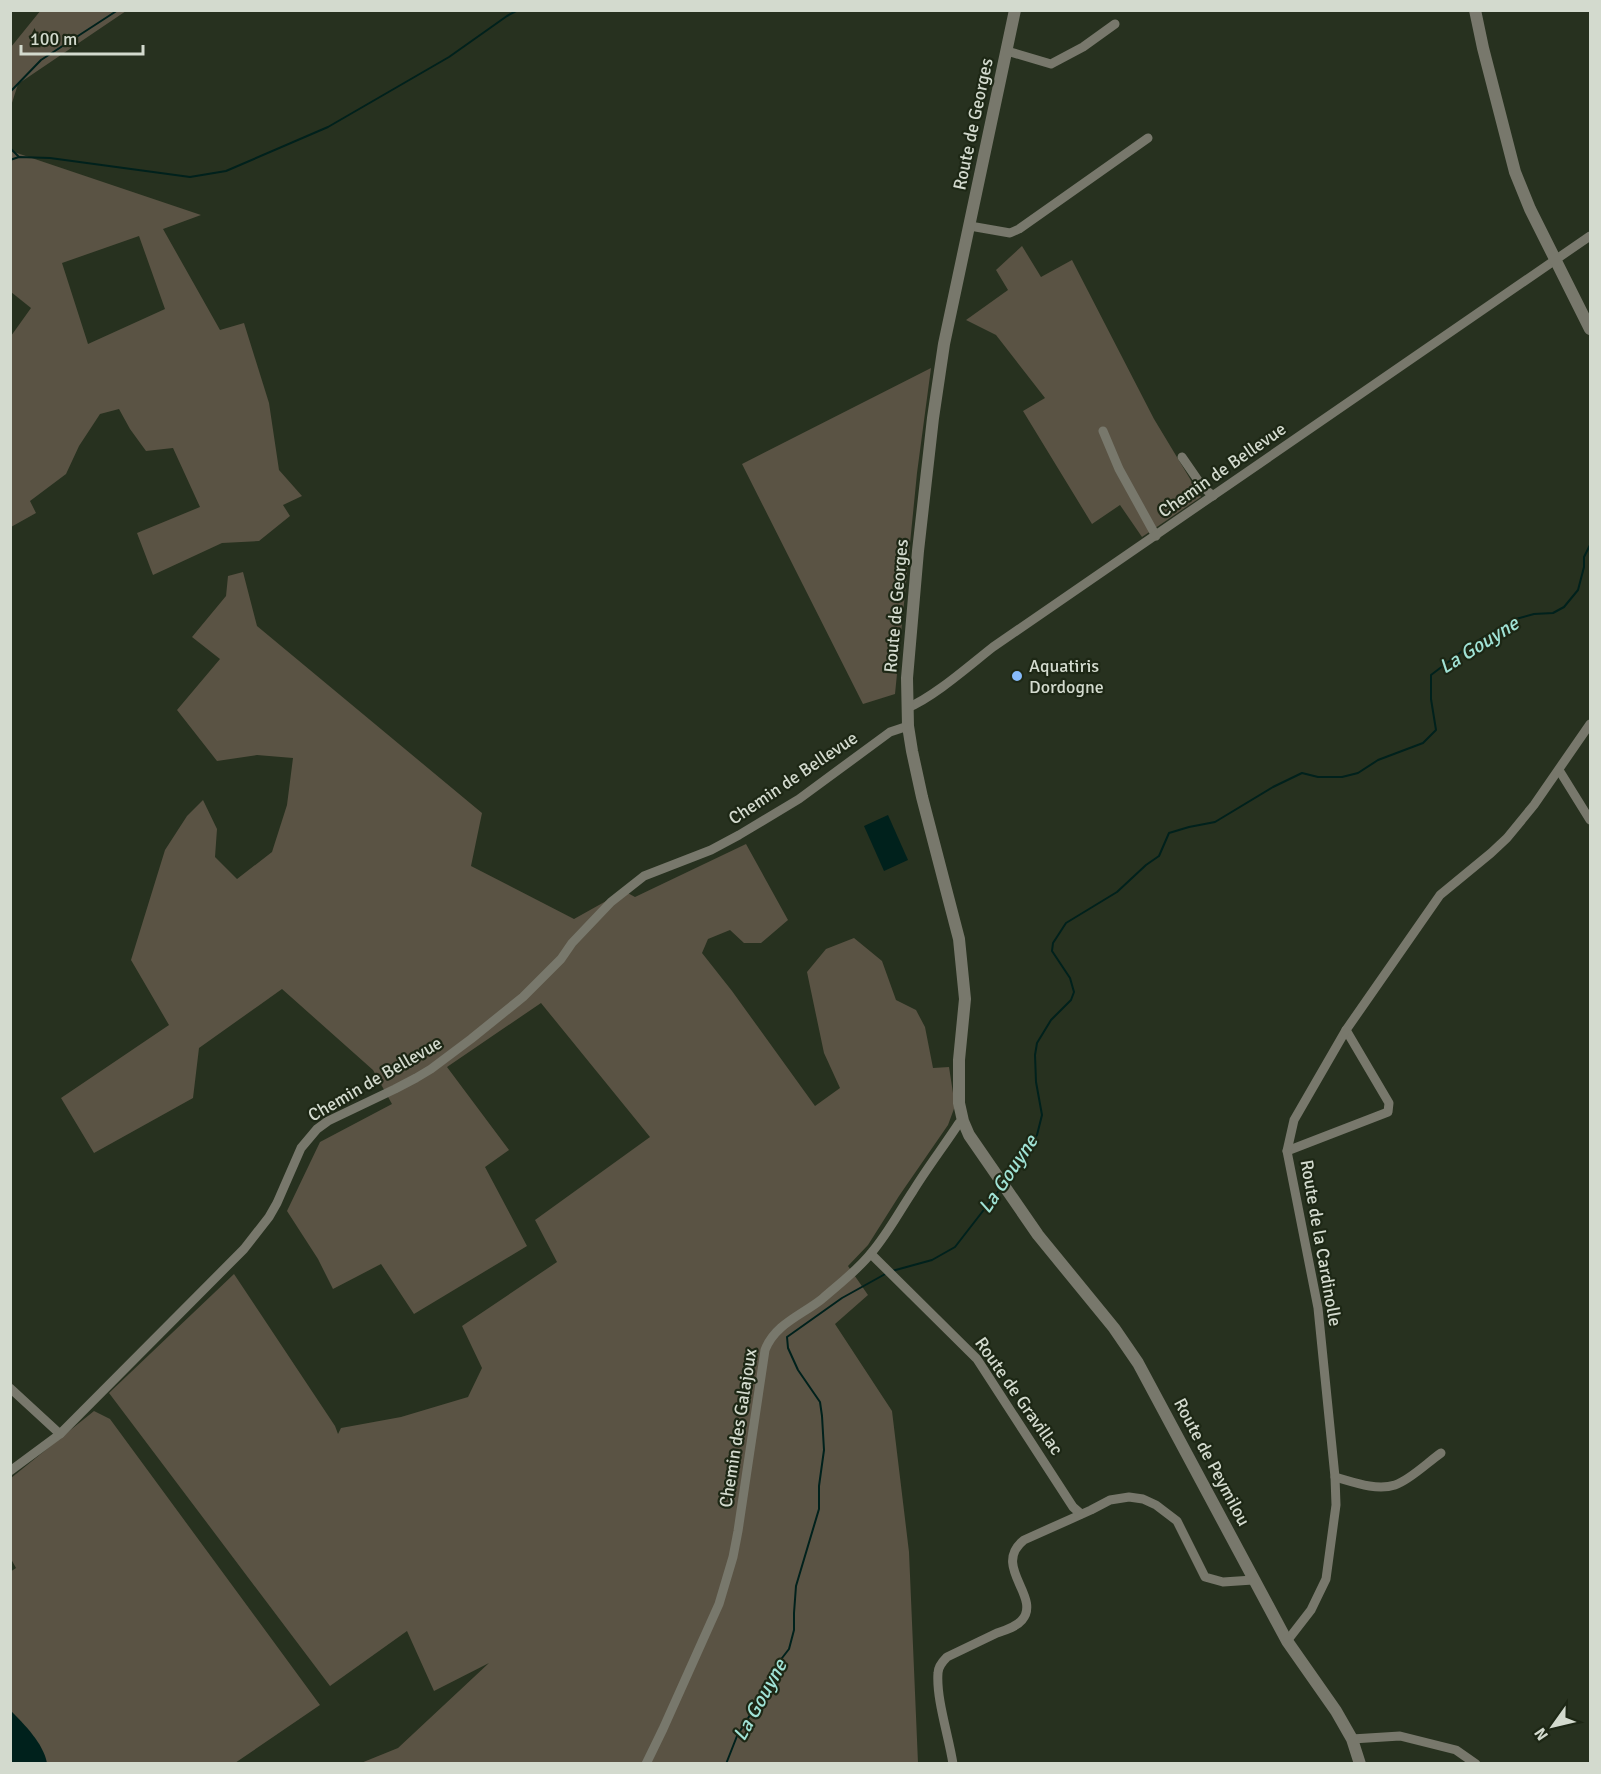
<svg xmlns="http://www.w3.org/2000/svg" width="1601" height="1774" font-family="Signika,sans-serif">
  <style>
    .green { fill: #5a5344; fill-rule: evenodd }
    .water { fill: #00211c }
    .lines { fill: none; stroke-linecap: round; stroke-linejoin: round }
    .stream { stroke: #00211c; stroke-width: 2 }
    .minor { stroke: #78786c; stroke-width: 9 }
    .tertiary { stroke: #78786c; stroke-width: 12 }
    .poi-dot { fill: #86bbfb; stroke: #1d2715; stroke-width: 2 }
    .labels { text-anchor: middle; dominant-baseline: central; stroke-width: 4.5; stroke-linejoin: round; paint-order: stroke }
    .street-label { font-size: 18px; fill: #d3dace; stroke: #1d2715 }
    .poi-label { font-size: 18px; fill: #d3dace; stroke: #1d2715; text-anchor: start }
    .water-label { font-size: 20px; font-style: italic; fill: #a0e3d6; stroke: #1d2715 }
  </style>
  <rect width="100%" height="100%" fill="#27311f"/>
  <g class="green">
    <path d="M 41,10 L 126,11 L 18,84 L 11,106 L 11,47 Z"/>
    <path d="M 11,151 L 201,215 L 163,229 L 220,330 L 244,323 L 269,403 L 279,470 L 302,496 L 283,505 L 290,516 L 259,541 L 222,543 L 153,575 L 137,533 L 200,507 L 173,448 L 146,451 L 130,429 L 119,409 L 100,414 L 79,446 L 66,474 L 30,501 L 36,513 L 11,527 L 11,336 L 31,308 L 11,292 ZM 139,236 L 165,309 L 88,344 L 62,263 Z"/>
    <path d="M 1022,246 L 1041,277 L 1072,260 L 1154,419 L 1201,497 L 1142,537 L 1120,505 L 1092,524 L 1023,411 L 1045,398 L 996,335 L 966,320 L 1008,290 L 996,270 Z"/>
    <path d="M 931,368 L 917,473 L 895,694 L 863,704 L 742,464 Z"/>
    <path d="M 243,572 L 257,626 L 482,813 L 471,866 L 574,919 L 624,891 L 635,897 L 746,844 L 788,920 L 761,943 L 744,943 L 730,930 L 708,939 L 702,953 L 732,991 L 815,1106 L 840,1088 L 824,1053 L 807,972 L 826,949 L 854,938 L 882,961 L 896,1000 L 916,1010 L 925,1027 L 933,1068 L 949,1067 L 955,1106 L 948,1125 L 899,1196 L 868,1245 L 848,1266 L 868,1295 L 835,1324 L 892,1411 L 909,1552 L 918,1763 L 361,1763 L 398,1748 L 489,1663 L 434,1691 L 407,1631 L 330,1686 L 109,1393 L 234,1274 L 335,1426 L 338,1434 L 341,1428 L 401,1417 L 468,1397 L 482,1368 L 462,1326 L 557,1262 L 535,1220 L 650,1137 L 541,1003 L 447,1067 L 509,1150 L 485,1167 L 527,1246 L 414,1314 L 381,1264 L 333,1289 L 318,1259 L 287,1211 L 320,1142 L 392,1104 L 373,1070 L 282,989 L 199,1048 L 193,1098 L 94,1153 L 61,1098 L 169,1025 L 131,960 L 165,850 L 187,816 L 203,800 L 217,829 L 215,857 L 237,879 L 272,852 L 287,805 L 293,758 L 257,755 L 217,761 L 177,710 L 220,659 L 192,637 L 226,596 L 228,576 Z"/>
    <path d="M 94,1411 L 110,1419 L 320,1705 L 235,1763 L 11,1763 L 10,1572 L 16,1568 L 11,1559 L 11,1478 Z"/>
  </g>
  <g class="water">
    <path d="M 888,815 L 908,860 L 884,871 L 864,826 Z"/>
    <path d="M 10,1710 C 25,1725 43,1743 47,1763 L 11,1763 Z"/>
  </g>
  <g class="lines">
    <g class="stream">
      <path d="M 10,92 L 41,60 L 118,10"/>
      <path d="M 10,148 L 19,157"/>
      <path d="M 10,160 L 19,157 L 50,158 L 190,177 L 226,171 L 328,127 L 449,57 L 507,16 L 518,10"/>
      <path d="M 1006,1182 L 1037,1135 L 1042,1115 L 1036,1082 L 1035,1055 L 1037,1043 L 1051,1020 L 1071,1000 L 1074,992 L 1070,978 L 1052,951 L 1053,943 L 1066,923 L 1117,892 L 1146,865 L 1159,856 L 1169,833 L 1189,827 L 1215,822 L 1273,787 L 1302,773 L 1318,777 L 1342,777 L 1358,773 L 1378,760 L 1423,743 L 1436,730 L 1431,699 L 1431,675 L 1469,646 L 1512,620 L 1534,614 L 1553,613 L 1564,607 L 1578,590 L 1584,567 L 1584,557 L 1590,545"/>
      <path d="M 892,1271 L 932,1260 L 955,1247 L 1000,1189"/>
      <path d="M 726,1764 L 737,1736 L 763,1694 L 772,1671 L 789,1649 L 794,1630 L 794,1613 L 796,1586 L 819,1509 L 819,1486 L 824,1450 L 822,1416 L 820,1402 L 798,1370 L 788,1348 L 787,1337 L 842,1298 L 887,1273"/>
    </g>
    <g class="minor">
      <path d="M 1007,51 L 1051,64 L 1083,47 L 1115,24"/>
      <path d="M 970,226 L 1010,233 L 1019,229 L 1148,138"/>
      <path d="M 1103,431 L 1119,469 L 1156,536"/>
      <path d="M 1182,457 L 1202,486 L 1213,496"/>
      <path d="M 907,708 C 934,697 970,665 993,647 L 1590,236"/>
      <path d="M 1559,770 L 1590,820"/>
      <path d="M 1287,1151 L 1388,1112 L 1389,1103 L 1346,1030"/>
      <path d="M 871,1254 L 977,1359 L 1073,1507 L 1081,1514"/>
      <path d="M 10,1388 L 60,1434"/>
      <path d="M 10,1471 L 60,1434 L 244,1249 L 269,1217 L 277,1203 L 301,1148 L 317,1129 L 328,1121 L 395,1089 L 416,1078 L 431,1069 L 471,1039 L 523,997 L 561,959 L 572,943 L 611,902 L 644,876 L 711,850 L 739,835 L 799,799 L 890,732 L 908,726"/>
      <path d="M 1335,1477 C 1353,1482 1376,1491 1395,1485 C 1410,1480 1428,1462 1441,1453"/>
      <path d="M 1287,1641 L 1311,1610 L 1326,1579 L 1336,1505 L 1335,1477 L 1318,1308 L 1287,1151 L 1294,1120 L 1346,1030 L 1440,895 L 1491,853 L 1507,838 L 1534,805 L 1590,724"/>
      <path d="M 1352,1739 L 1400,1736 L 1456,1750 L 1476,1764"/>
      <path d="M 646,1764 L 663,1729 L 719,1604 L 733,1557 L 738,1531 L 765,1350 C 775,1324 802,1315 822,1299 C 839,1284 858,1270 872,1252 C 888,1233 899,1212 913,1191 C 927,1168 944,1146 959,1123 L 963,1121"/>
      <path d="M 953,1764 C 949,1737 936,1699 938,1673 C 938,1667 942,1662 947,1657 C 964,1649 980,1641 997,1633 C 1006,1630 1016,1627 1022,1620 C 1042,1597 991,1566 1024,1540 L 1091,1510 L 1110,1500 L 1129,1497 L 1143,1499 L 1156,1505 L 1177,1521 L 1205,1577 L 1223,1582 L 1253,1580"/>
    </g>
    <g class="tertiary">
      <path d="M 1015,10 L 944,344 L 933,418 L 918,551 L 907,678 L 908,726 L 912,751 L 922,797 L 959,939 L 965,999 L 959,1060 L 959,1103 L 963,1121 L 969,1135 L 1038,1235 L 1114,1328 L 1138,1363 L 1287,1641 L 1336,1711 L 1352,1739 L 1360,1764"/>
      <path d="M 1475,10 L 1483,48 L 1515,172 L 1530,209 L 1590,329"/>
    </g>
  </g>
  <circle class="poi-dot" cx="1017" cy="676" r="6"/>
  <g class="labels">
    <g class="street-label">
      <text transform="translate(973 124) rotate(-78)">Route de Georges</text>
      <text transform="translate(1222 470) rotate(-35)">Chemin de Bellevue</text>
      <text transform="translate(896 606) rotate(-85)">Route de Georges</text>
      <text transform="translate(793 778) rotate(-34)">Chemin de Bellevue</text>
      <text transform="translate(375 1079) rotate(-30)">Chemin de Bellevue</text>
      <text transform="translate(1321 1243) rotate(80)">Route de la Cardinolle</text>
      <text transform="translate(1019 1396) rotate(55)">Route de Gravillac</text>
      <text transform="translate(738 1428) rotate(-81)">Chemin des Galajoux</text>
      <text transform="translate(1212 1462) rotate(62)">Route de Peymilou</text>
    </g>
    <g class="poi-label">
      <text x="1029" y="666">Aquatiris<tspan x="1029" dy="21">Dordogne</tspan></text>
    </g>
    <g class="water-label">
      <text transform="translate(1479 645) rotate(-32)">La Gouyne</text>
      <text transform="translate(1008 1174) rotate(-56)">La Gouyne</text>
      <text transform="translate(760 1700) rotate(-61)">La Gouyne</text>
    </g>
  </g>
  <rect width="1601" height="1774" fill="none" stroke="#d3dace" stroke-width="24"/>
  <g transform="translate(1553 1726) rotate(236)" stroke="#1d2715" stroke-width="4.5" paint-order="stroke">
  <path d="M0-4.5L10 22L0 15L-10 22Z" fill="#d3dace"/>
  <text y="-9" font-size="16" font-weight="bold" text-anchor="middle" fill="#d3dace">N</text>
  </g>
  <path d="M21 45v9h122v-9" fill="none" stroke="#d3dace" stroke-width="3"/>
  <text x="30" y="45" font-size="18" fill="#d3dace" stroke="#1d2715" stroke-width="4.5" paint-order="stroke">100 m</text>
</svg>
